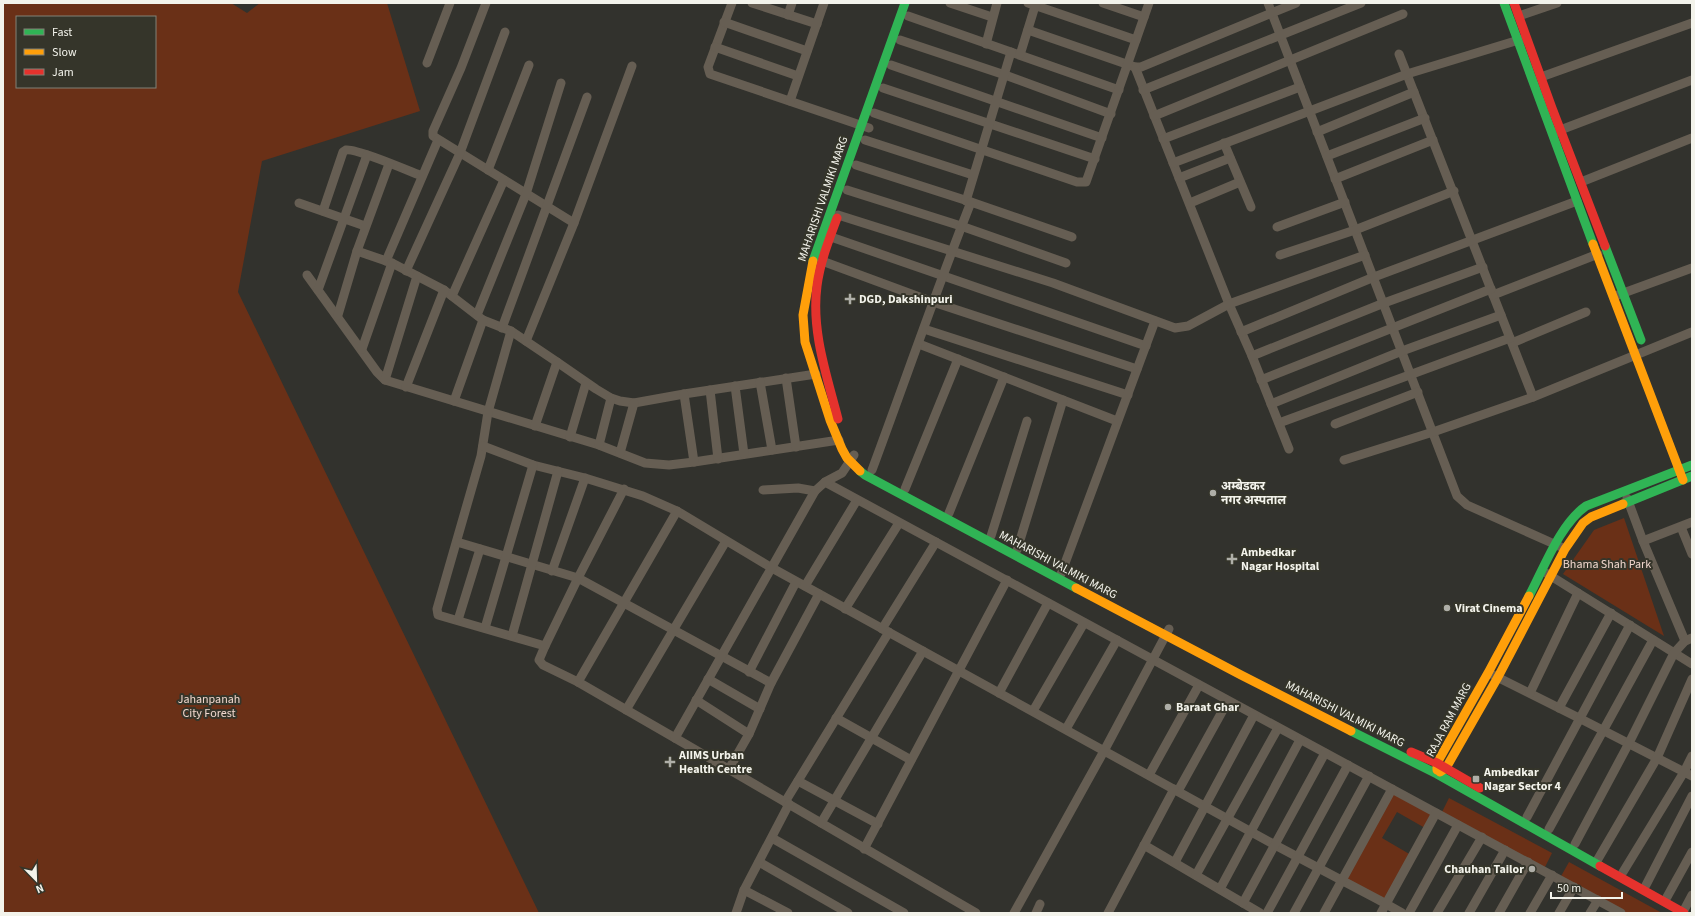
<svg xmlns="http://www.w3.org/2000/svg" width="1695" height="916" font-family="'Source Sans 3','Noto Sans Devanagari',sans-serif">
  <style>
    .green { fill: #6a3017; fill-rule: evenodd }
    .lines { fill: none; stroke-linecap: round; stroke-linejoin: round }
    .street { stroke: #665e53; stroke-width: 9 }
    .fast { stroke: #30b455; stroke-width: 9 }
    .slow { stroke: #ff9f0a; stroke-width: 9 }
    .jam { stroke: #e5322d; stroke-width: 9 }
    .poi-dot { fill: #afafa8; stroke: #35352a; stroke-width: 1.5 }
    .labels { text-anchor: middle; dominant-baseline: central; stroke-width: 4; stroke-linejoin: round; paint-order: stroke }
    .street-label { font-size: 12px; fill: #f3f3eb; stroke: #35352a }
    .poi-label { font-size: 12px; font-weight: bold; fill: #f3f3eb; stroke: #35352a; text-anchor: start }
    .park-label { font-size: 12px; fill: #f1d7cd; stroke: #35352a }
  </style>
  <rect width="100%" height="100%" fill="#32322d"/>
  <g class="green">
    <path d="M 3,3 L 231,3 L 247,13 L 260,3 L 387,3 L 420,111 L 262,161 L 238,292 L 539,913 L 3,913 ZM 17,17 L 155,17 L 155,87 L 17,87 Z"/>
    <path d="M 1624,518 L 1664,636 L 1563,574 L 1594,530 Z"/>
    <path d="M 1393,792 L 1433,813 L 1425,828 L 1397,812 L 1382,838 L 1411,855 L 1385,901 L 1345,880 Z"/>
    <path d="M 1449,798 L 1552,853 L 1544,869 L 1441,814 Z"/>
    <path d="M 1569,862 L 1662,913 L 1625,913 L 1560,878 Z"/>
  </g>
  <g class="lines">
    <g class="street">
      <path d="M 486,3 L 461,68 L 433,131 L 433,136 L 574,223"/>
      <path d="M 732,3 L 708,67 L 710,74 L 869,128"/>
      <path d="M 752,3 L 817,24"/>
      <path d="M 950,3 L 992,17"/>
      <path d="M 1028,3 L 1136,40"/>
      <path d="M 1103,3 L 1144,17"/>
      <path d="M 1268,3 L 1457,496 L 1467,505 L 1561,547"/>
      <path d="M 788,15 L 792,3"/>
      <path d="M 908,16 L 1119,90"/>
      <path d="M 1519,16 L 1557,3"/>
      <path d="M 724,22 L 807,51"/>
      <path d="M 1028,30 L 1135,67 L 1141,67 L 1296,3"/>
      <path d="M 900,40 L 1005,75 L 1111,114"/>
      <path d="M 986,44 L 997,3"/>
      <path d="M 715,47 L 798,76"/>
      <path d="M 1399,54 L 1533,397"/>
      <path d="M 1020,55 L 1036,3"/>
      <path d="M 427,63 L 450,3"/>
      <path d="M 891,65 L 1102,138"/>
      <path d="M 1135,67 L 1229,304 L 1252,356 L 1289,449"/>
      <path d="M 1541,77 L 1692,23"/>
      <path d="M 883,88 L 1095,159"/>
      <path d="M 1143,90 L 1361,3"/>
      <path d="M 790,101 L 824,3"/>
      <path d="M 874,113 L 1077,182 L 1086,182 L 1149,3"/>
      <path d="M 1154,116 L 1403,14"/>
      <path d="M 1317,132 L 1414,92"/>
      <path d="M 1555,132 L 1692,80"/>
      <path d="M 1163,139 L 1300,87"/>
      <path d="M 865,140 L 973,175"/>
      <path d="M 1224,143 L 1251,207"/>
      <path d="M 1327,156 L 1425,118"/>
      <path d="M 1173,163 L 1407,74 L 1522,39"/>
      <path d="M 856,165 L 971,202"/>
      <path d="M 488,170 L 529,65"/>
      <path d="M 1179,178 L 1230,158"/>
      <path d="M 1335,179 L 1433,140"/>
      <path d="M 1581,182 L 1692,138"/>
      <path d="M 847,190 L 961,226 L 1066,263"/>
      <path d="M 966,201 L 1011,52"/>
      <path d="M 299,203 L 365,226"/>
      <path d="M 1190,203 L 1240,182"/>
      <path d="M 323,211 L 343,152 L 346,150 C 355,148 409,171 422,176"/>
      <path d="M 838,215 L 1053,283 L 1175,328 L 1188,326 L 1229,304 L 1365,255"/>
      <path d="M 1277,227 L 1345,202"/>
      <path d="M 831,237 L 1146,346"/>
      <path d="M 357,251 L 392,263 L 444,290 L 483,320 L 511,331 L 557,362 L 596,389 L 611,398 L 620,401 L 634,403 L 684,394 L 816,374"/>
      <path d="M 1280,255 L 1355,230 L 1454,191"/>
      <path d="M 386,261 L 438,140"/>
      <path d="M 822,261 L 933,302 L 1137,369"/>
      <path d="M 406,271 L 460,153 L 505,32"/>
      <path d="M 307,275 L 377,372 L 385,380 L 599,445 L 645,463 L 669,465 L 694,462 L 839,440"/>
      <path d="M 318,290 L 367,155"/>
      <path d="M 1493,295 L 1598,254"/>
      <path d="M 1618,295 L 1692,268"/>
      <path d="M 452,296 L 504,180"/>
      <path d="M 338,315 L 357,251 L 389,164"/>
      <path d="M 477,315 L 526,194 L 561,83"/>
      <path d="M 502,328 L 587,97"/>
      <path d="M 924,329 L 1128,395"/>
      <path d="M 511,331 L 488,412 L 481,456 L 437,609 L 438,615 L 545,646 L 539,660 L 543,665 L 578,682 L 675,738 L 976,913"/>
      <path d="M 1241,332 L 1374,277 L 1577,201"/>
      <path d="M 526,341 L 574,223 L 632,66"/>
      <path d="M 1512,343 L 1586,312"/>
      <path d="M 919,344 L 1117,421"/>
      <path d="M 362,349 L 392,263"/>
      <path d="M 1252,356 L 1384,303 L 1483,267"/>
      <path d="M 786,378 L 796,447"/>
      <path d="M 385,380 L 417,276"/>
      <path d="M 1261,380 L 1491,289"/>
      <path d="M 760,382 L 772,450"/>
      <path d="M 735,386 L 744,454"/>
      <path d="M 406,387 L 444,290"/>
      <path d="M 710,390 L 718,459"/>
      <path d="M 684,394 L 694,462"/>
      <path d="M 454,401 L 483,320"/>
      <path d="M 1271,404 L 1402,351 L 1501,315"/>
      <path d="M 1279,423 L 1510,338"/>
      <path d="M 1335,424 L 1418,392"/>
      <path d="M 535,426 L 557,362"/>
      <path d="M 570,437 L 586,383"/>
      <path d="M 599,445 L 611,398"/>
      <path d="M 483,446 L 533,465 L 585,478 L 643,496 L 677,511 L 772,568 L 1275,845 L 1379,900 L 1402,913"/>
      <path d="M 620,453 L 634,403"/>
      <path d="M 1344,460 L 1433,432 L 1533,397 L 1692,332"/>
      <path d="M 872,470 C 905,381 936,291 971,202 L 1072,237"/>
      <path d="M 825,482 L 1621,913"/>
      <path d="M 905,489 L 958,359"/>
      <path d="M 763,490 L 798,488 L 815,491"/>
      <path d="M 1627,498 L 1643,541 L 1685,641"/>
      <path d="M 949,513 L 1004,377"/>
      <path d="M 1681,527 L 1692,554"/>
      <path d="M 991,536 L 1027,421"/>
      <path d="M 1643,541 L 1692,522"/>
      <path d="M 457,542 L 578,578 L 771,683"/>
      <path d="M 1017,550 L 1063,400"/>
      <path d="M 552,571 L 585,478"/>
      <path d="M 1546,573 L 1692,664"/>
      <path d="M 1061,574 L 1155,321"/>
      <path d="M 805,586 L 857,500"/>
      <path d="M 845,609 L 899,523"/>
      <path d="M 458,620 L 480,549"/>
      <path d="M 485,628 L 533,465"/>
      <path d="M 882,629 L 936,542"/>
      <path d="M 512,636 L 558,471"/>
      <path d="M 545,646 L 578,578 L 624,489"/>
      <path d="M 749,672 L 796,582"/>
      <path d="M 1493,675 L 1579,718 L 1692,776"/>
      <path d="M 708,679 L 760,709"/>
      <path d="M 578,682 L 677,511"/>
      <path d="M 999,693 L 1048,603"/>
      <path d="M 1530,693 L 1578,593"/>
      <path d="M 696,700 L 749,734"/>
      <path d="M 1559,708 L 1611,613"/>
      <path d="M 626,710 L 726,541"/>
      <path d="M 1033,711 L 1084,623"/>
      <path d="M 836,718 L 911,760"/>
      <path d="M 1066,729 L 1117,640"/>
      <path d="M 675,738 L 815,491 L 825,482 L 842,473 L 854,455"/>
      <path d="M 729,769 L 749,734 L 771,683 L 819,594"/>
      <path d="M 1149,775 L 1199,685"/>
      <path d="M 798,781 L 878,824"/>
      <path d="M 1178,791 L 1228,701"/>
      <path d="M 785,802 L 889,632"/>
      <path d="M 1527,817 L 1630,625"/>
      <path d="M 821,823 L 923,651"/>
      <path d="M 1549,829 L 1653,640"/>
      <path d="M 772,838 L 904,913"/>
      <path d="M 1575,844 L 1629,743 L 1674,653 L 1685,641 L 1692,638"/>
      <path d="M 1144,845 L 1260,913"/>
      <path d="M 864,849 L 1007,580"/>
      <path d="M 1598,859 L 1657,758 L 1692,679"/>
      <path d="M 759,862 L 848,913"/>
      <path d="M 1175,862 L 1254,715"/>
      <path d="M 1623,872 L 1684,772 L 1692,756"/>
      <path d="M 1196,875 L 1278,728"/>
      <path d="M 1646,885 L 1692,796"/>
      <path d="M 1220,889 L 1300,740"/>
      <path d="M 1667,897 L 1692,852"/>
      <path d="M 1243,903 L 1325,753"/>
      <path d="M 1683,912 L 1692,895"/>
      <path d="M 736,913 L 744,890"/>
      <path d="M 788,913 L 744,890 L 789,804"/>
      <path d="M 1014,913 L 1104,751 L 1169,629"/>
      <path d="M 1036,913 L 1040,904"/>
      <path d="M 1108,913 L 1174,789"/>
      <path d="M 1267,913 L 1348,765"/>
      <path d="M 1294,913 L 1369,776"/>
      <path d="M 1324,913 L 1392,789"/>
      <path d="M 1381,913 L 1436,813"/>
      <path d="M 1409,913 L 1458,825"/>
      <path d="M 1437,913 L 1482,837"/>
      <path d="M 1469,913 L 1505,850"/>
      <path d="M 1499,913 L 1528,862"/>
      <path d="M 1530,913 L 1552,875"/>
      <path d="M 1559,913 L 1574,887"/>
      <path d="M 1590,913 L 1598,900"/>
    </g>
    <g class="fast">
      <path d="M 1504,3 L 1593,244"/>
      <path d="M 1605,246 L 1641,340"/>
      <path d="M 813,261 L 905,3"/>
      <path d="M 860,471 L 865,475 L 1076,588"/>
      <path d="M 1623,504 L 1692,476"/>
      <path d="M 1529,596 C 1544,568 1560,524 1586,506 L 1692,465"/>
      <path d="M 1351,731 L 1437,774 L 1600,866"/>
    </g>
    <g class="slow">
      <path d="M 1593,244 L 1683,480"/>
      <path d="M 813,261 L 803,315 L 805,342 L 830,420 L 842,449 L 847,458 L 860,471"/>
      <path d="M 1076,588 L 1241,675 L 1351,731"/>
      <path d="M 1437,770 L 1437,763 L 1488,673 L 1529,596"/>
      <path d="M 1440,772 L 1446,768 L 1498,677 L 1565,549 L 1583,523 L 1591,517 L 1623,504"/>
    </g>
    <g class="jam">
      <path d="M 1514,3 L 1552,108 L 1605,246"/>
      <path d="M 837,218 C 829,240 820,262 817,286 C 811,331 827,376 838,419"/>
      <path d="M 1411,752 L 1437,763 L 1480,788"/>
      <path d="M 1600,866 L 1684,913"/>
    </g>
  </g>
  <g class="poi-dot">
    <path d="M848 293h4v4h4v4h-4v4h-4v-4h-4v-4h4z"/>
    <circle cx="1213" cy="493" r="4"/>
    <path d="M1230 553h4v4h4v4h-4v4h-4v-4h-4v-4h4z"/>
    <circle cx="1447" cy="608" r="4"/>
    <circle cx="1168" cy="707" r="4"/>
    <path d="M668 756h4v4h4v4h-4v4h-4v-4h-4v-4h4z"/>
    <rect x="1472" y="775" width="8" height="8" rx="2"/>
    <circle cx="1532" cy="869" r="4"/>
  </g>
  <g class="labels">
    <g class="street-label">
      <text transform="translate(823 199) rotate(-71)">MAHARISHI VALMIKI MARG</text>
      <text transform="translate(1058 565) rotate(28)">MAHARISHI VALMIKI MARG</text>
      <text transform="translate(1345 714) rotate(27)">MAHARISHI VALMIKI MARG</text>
      <text transform="translate(1449 720) rotate(-62)">RAJA RAM MARG</text>
    </g>
    <g class="poi-label">
      <text x="859" y="299">DGD, Dakshinpuri</text>
      <text x="1221" y="486">अम्बेडकर<tspan x="1221" dy="14">नगर अस्पताल</tspan></text>
      <text x="1241" y="552">Ambedkar<tspan x="1241" dy="14">Nagar Hospital</tspan></text>
      <text x="1455" y="608">Virat Cinema</text>
      <text x="1176" y="707">Baraat Ghar</text>
      <text x="679" y="755">AIIMS Urban<tspan x="679" dy="14">Health Centre</tspan></text>
      <text x="1484" y="772">Ambedkar<tspan x="1484" dy="14">Nagar Sector 4</tspan></text>
      <text x="1524" y="869" text-anchor="end">Chauhan Tailor</text>
    </g>
    <g class="park-label">
      <text x="1607" y="564">Bhama Shah Park</text>
      <text x="209" y="699">Jahanpanah<tspan x="209" dy="14">City Forest</tspan></text>
    </g>
  </g>
  <rect width="1695" height="916" fill="none" stroke="#f3f3eb" stroke-width="8"/>
  <rect x="16" y="16" width="140" height="72" fill="#35352a" stroke="#818177"/>
  <rect x="24" y="29" width="20" height="6" fill="#30b455" stroke="#818177"/>
  <text x="52" y="36" font-size="12" fill="#f3f3eb">Fast</text>
  <rect x="24" y="49" width="20" height="6" fill="#ff9f0a" stroke="#818177"/>
  <text x="52" y="56" font-size="12" fill="#f3f3eb">Slow</text>
  <rect x="24" y="69" width="20" height="6" fill="#e5322d" stroke="#818177"/>
  <text x="52" y="76" font-size="12" fill="#f3f3eb">Jam</text>
  <g transform="translate(36 880) rotate(157)" stroke="#35352a" stroke-width="3" paint-order="stroke">
  <path d="M0-3L7 15L0 10L-7 15Z" fill="#f3f3eb"/>
  <text y="-6" font-size="11" font-weight="bold" text-anchor="middle" fill="#f3f3eb">N</text>
  </g>
  <path d="M1551 892v6h71v-6" fill="none" stroke="#f3f3eb" stroke-width="2"/>
  <text x="1557" y="892" font-size="12" fill="#f3f3eb" stroke="#35352a" stroke-width="3" paint-order="stroke">50 m</text>
</svg>
